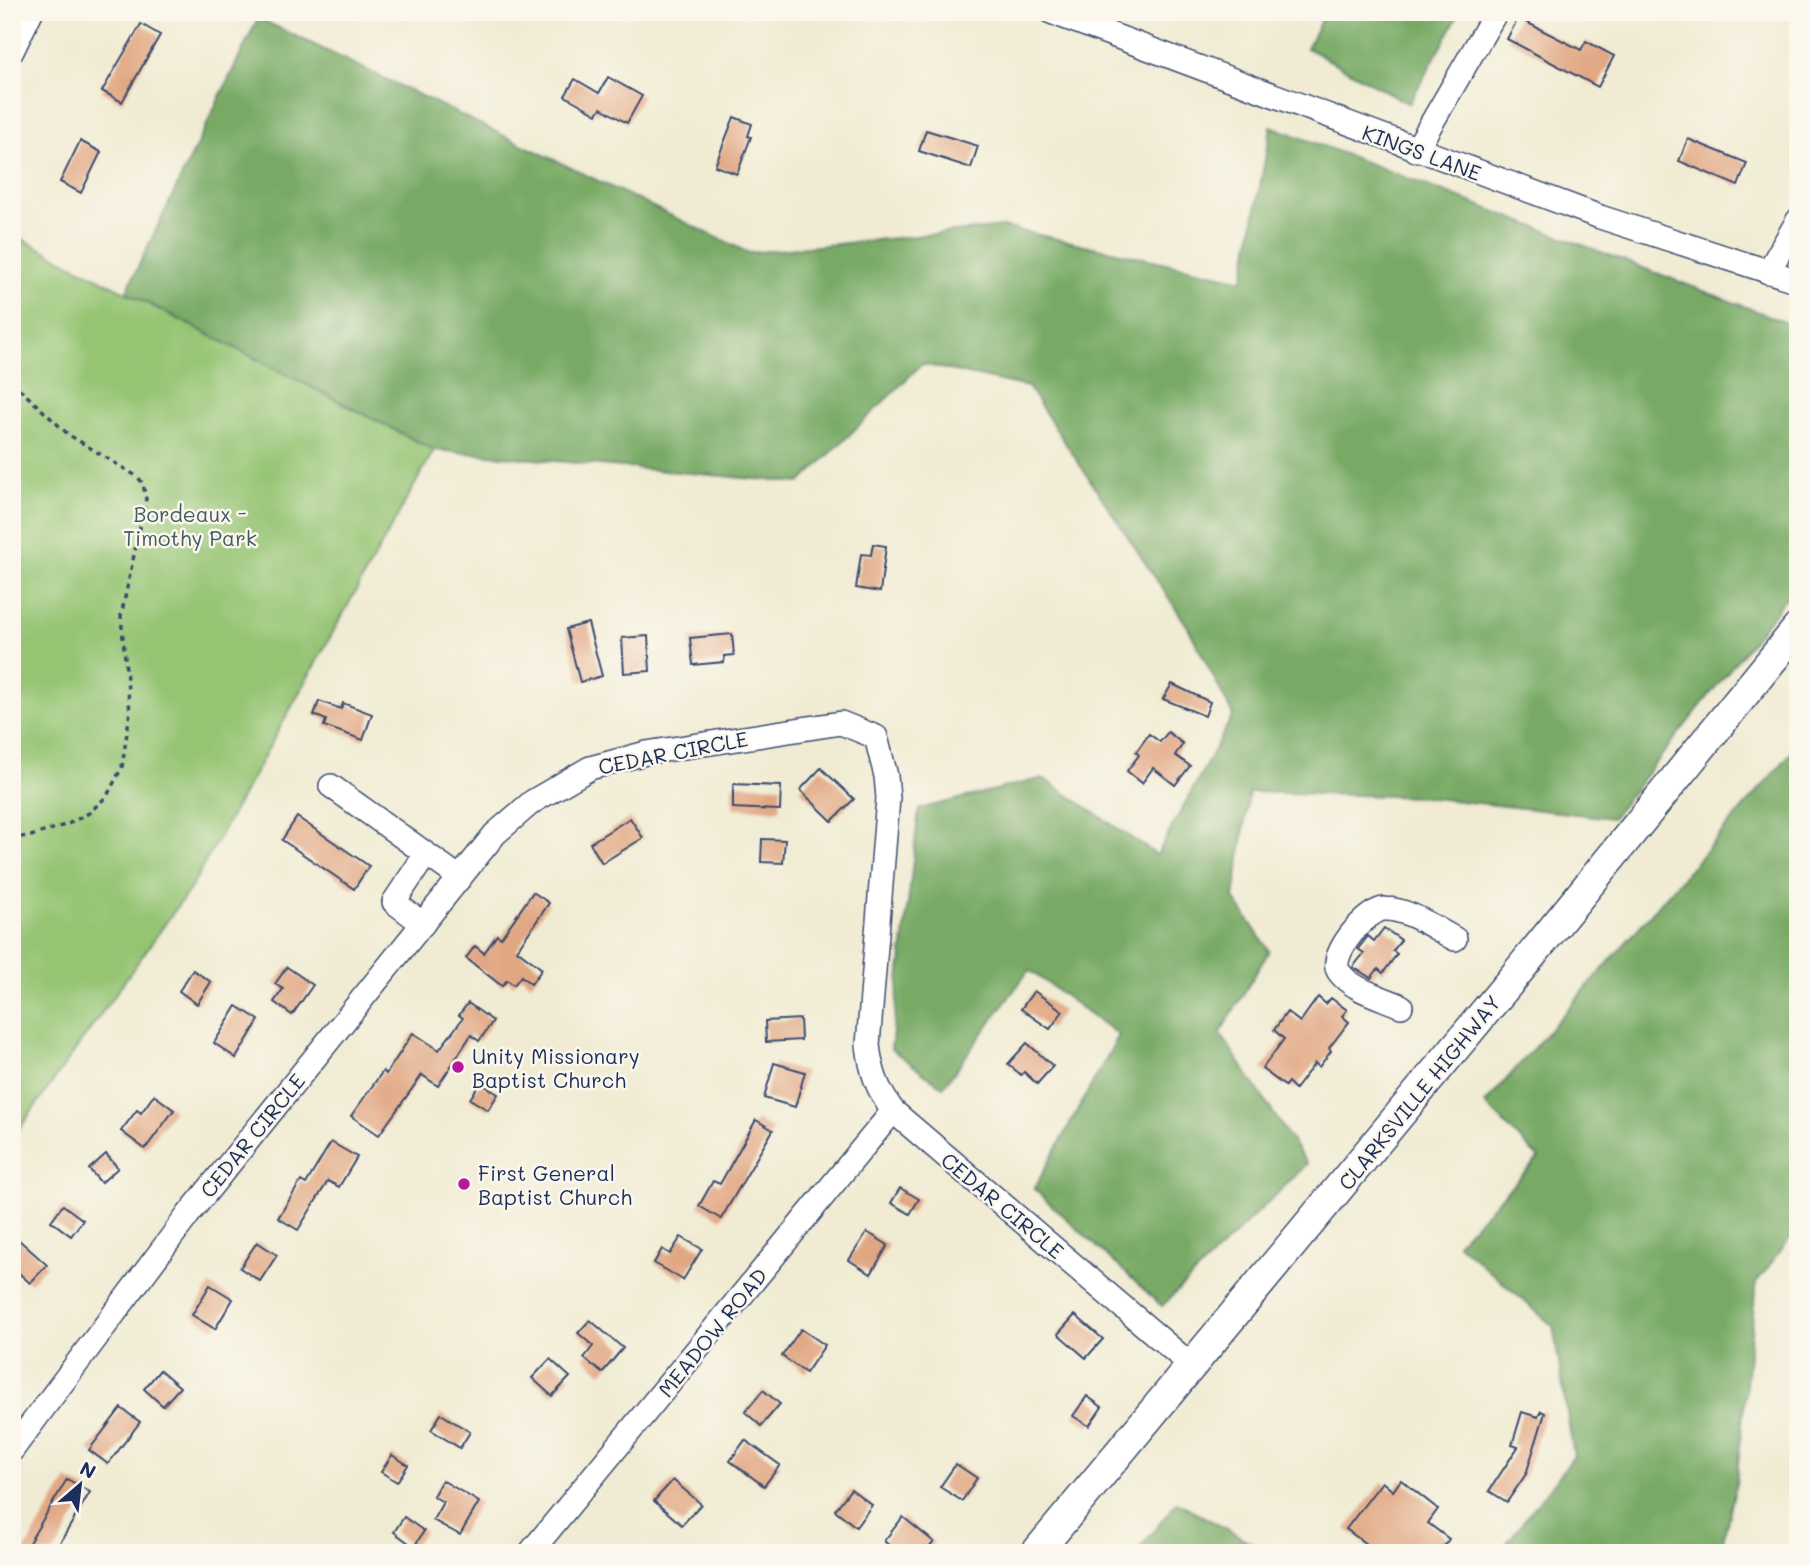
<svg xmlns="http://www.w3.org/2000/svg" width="1810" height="1565" font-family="Mali,sans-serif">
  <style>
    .green { fill: #95c473; stroke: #587a68; stroke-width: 2 }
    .forest { fill: #78aa65; stroke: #4a6c62; stroke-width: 2 }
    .building { fill: #e1a783 }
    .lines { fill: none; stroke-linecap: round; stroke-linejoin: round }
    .minor-casing { stroke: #3b4b6f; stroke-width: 26 }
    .major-casing { stroke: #3b4b6f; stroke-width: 33 }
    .path { stroke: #3b4b6f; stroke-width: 3.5; stroke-dasharray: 5 5; stroke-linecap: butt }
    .minor { stroke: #fff; stroke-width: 23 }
    .major { stroke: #fff; stroke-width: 30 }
    .poi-dot { fill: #b5179e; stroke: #fbf7ec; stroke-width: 2.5 }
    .labels { text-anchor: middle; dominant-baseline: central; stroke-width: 5; stroke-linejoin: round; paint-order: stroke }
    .street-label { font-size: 21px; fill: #1b2f5e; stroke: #fbf7ec }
    .park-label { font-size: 21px; fill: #405c64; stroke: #fbf7ec }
    .poi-label { font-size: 21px; fill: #1b2f5e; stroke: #fbf7ec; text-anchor: start }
  </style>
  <rect width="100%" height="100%" fill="#fbf7ec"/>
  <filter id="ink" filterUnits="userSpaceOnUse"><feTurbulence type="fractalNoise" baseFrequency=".0143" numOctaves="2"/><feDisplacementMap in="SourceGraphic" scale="14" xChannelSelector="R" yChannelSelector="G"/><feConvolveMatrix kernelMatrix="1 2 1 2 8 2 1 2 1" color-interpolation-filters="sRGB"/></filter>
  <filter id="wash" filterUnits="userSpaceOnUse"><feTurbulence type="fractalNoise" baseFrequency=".00686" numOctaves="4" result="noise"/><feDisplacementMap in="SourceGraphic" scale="28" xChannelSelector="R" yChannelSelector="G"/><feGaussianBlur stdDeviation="1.57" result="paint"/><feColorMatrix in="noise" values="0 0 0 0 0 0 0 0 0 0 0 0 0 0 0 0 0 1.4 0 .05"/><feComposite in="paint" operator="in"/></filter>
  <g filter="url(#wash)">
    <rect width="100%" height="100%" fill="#f0ebd2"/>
    <path class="green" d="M 12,234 L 434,450 L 192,886 L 12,1139 Z"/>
    <g class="forest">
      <path d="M 1325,12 L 1460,12 L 1409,104 L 1307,48 Z"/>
      <path d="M 258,18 L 749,253 L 1003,227 L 1243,280 L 1271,126 L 1798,327 L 1798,583 L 1612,818 L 1424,797 L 1249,792 L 1234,898 L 1269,951 L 1220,1033 L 1307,1164 L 1162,1306 L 1034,1189 L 1119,1035 L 1029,970 L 943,1087 L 891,1049 L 919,809 L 1043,778 L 1157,855 L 1233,715 L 1188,627 L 1028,387 L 922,364 L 800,483 L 434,450 L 126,292 Z"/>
      <path d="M 1798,745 L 1798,1228 L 1756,1283 L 1736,1485 L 1720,1553 L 1499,1553 L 1574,1456 L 1553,1326 L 1457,1243 L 1539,1158 L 1485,1104 Z"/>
      <path d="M 1177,1502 L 1270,1553 L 1136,1553 Z"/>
    </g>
    <g id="blocks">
      <g class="building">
        <path d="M 1518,18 L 1581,50 L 1586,41 L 1614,56 L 1598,87 L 1507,39 Z"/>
        <path d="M 141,24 L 160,35 L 122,102 L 102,91 Z"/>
        <path d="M 608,77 L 642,96 L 627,123 L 601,108 L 597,114 L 565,96 L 575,79 L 599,93 Z"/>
        <path d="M 734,117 L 752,124 L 748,136 L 751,137 L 737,174 L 715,166 Z"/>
        <path d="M 926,130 L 978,146 L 971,168 L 919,151 Z"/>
        <path d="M 1688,139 L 1747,163 L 1738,186 L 1679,161 Z"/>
        <path d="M 80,141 L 101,152 L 81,193 L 60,182 Z"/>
        <path d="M 873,544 L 886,546 L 880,592 L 856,588 L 861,554 L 871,555 Z"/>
        <path d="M 588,623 L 602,676 L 580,682 L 566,629 Z"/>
        <path d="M 732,634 L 734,655 L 724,656 L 724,662 L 693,665 L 690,638 Z"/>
        <path d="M 648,636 L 650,671 L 624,673 L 622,638 Z"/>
        <path d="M 1172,684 L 1210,702 L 1205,716 L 1163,699 Z"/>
        <path d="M 319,701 L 341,709 L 343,703 L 372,714 L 363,740 L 324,726 L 326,720 L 314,715 Z"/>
        <path d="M 1168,732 L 1183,744 L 1175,755 L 1190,766 L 1175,785 L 1153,768 L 1142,783 L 1127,771 L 1139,755 L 1136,752 L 1149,734 L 1160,742 Z"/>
        <path d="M 821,768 L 854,799 L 832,821 L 800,790 Z"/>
        <path d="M 733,784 L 781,786 L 780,810 L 733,808 Z"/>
        <path d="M 297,817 L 369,866 L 354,889 L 282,840 Z"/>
        <path d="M 630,818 L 643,838 L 602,863 L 590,843 Z"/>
        <path d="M 762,839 L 785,840 L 783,863 L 761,862 Z"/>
        <path d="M 533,892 L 549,903 L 517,950 L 542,969 L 531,984 L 521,976 L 514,985 L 507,980 L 502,986 L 466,958 L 475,946 L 484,953 L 497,935 L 501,938 Z"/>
        <path d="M 1384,928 L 1401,940 L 1393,951 L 1397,954 L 1383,973 L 1378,969 L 1371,978 L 1353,967 L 1364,953 L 1358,949 L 1368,936 L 1374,941 Z"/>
        <path d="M 287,967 L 313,985 L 292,1015 L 274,1002 L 283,989 L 275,984 Z"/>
        <path d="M 193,970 L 211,982 L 197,1004 L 179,991 Z"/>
        <path d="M 1034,991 L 1063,1011 L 1050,1029 L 1021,1009 Z"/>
        <path d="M 1318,997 L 1326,1004 L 1331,998 L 1347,1010 L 1342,1016 L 1349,1022 L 1329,1048 L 1331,1051 L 1319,1067 L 1315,1063 L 1295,1089 L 1288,1082 L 1285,1086 L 1262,1069 L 1284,1039 L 1274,1030 L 1287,1012 L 1300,1022 Z"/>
        <path d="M 468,1003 L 493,1021 L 479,1041 L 471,1035 L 438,1086 L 422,1075 L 379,1135 L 351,1116 L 383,1071 L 386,1074 L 413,1033 L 439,1050 L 463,1018 L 459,1015 Z"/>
        <path d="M 237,1006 L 259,1020 L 236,1058 L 214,1043 Z"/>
        <path d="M 800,1019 L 801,1040 L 766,1042 L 765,1021 Z"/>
        <path d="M 1027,1043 L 1053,1066 L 1037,1084 L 1024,1072 L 1021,1075 L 1008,1064 Z"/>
        <path d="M 774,1063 L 805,1072 L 795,1107 L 764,1098 Z"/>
        <path d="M 480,1083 L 498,1094 L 488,1110 L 470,1099 Z"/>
        <path d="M 154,1095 L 174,1110 L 145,1149 L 121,1131 L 137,1110 L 141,1113 Z"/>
        <path d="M 756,1120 L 773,1130 L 721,1219 L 699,1206 L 713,1181 L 720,1184 Z"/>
        <path d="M 331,1142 L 357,1157 L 339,1187 L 328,1181 L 298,1230 L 278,1218 L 301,1181 L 306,1184 Z"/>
        <path d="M 106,1154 L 118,1168 L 101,1183 L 89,1169 Z"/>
        <path d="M 900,1188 L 919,1199 L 910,1214 L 891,1203 Z"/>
        <path d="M 63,1205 L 83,1220 L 71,1236 L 51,1221 Z"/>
        <path d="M 867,1232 L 888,1245 L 871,1274 L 849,1260 Z"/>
        <path d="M 681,1237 L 702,1249 L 683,1280 L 654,1263 L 662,1249 L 670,1254 Z"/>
        <path d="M 19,1240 L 47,1265 L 30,1283 L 12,1267 L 12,1248 Z"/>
        <path d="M 257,1242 L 277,1255 L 260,1281 L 240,1268 Z"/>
        <path d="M 210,1285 L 233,1299 L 215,1329 L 192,1315 Z"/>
        <path d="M 1075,1315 L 1103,1339 L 1086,1358 L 1058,1334 Z"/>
        <path d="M 590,1320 L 623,1348 L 602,1373 L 584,1358 L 593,1346 L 578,1333 Z"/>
        <path d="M 801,1329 L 825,1345 L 806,1373 L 782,1356 Z"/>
        <path d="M 550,1359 L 570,1377 L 552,1396 L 532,1378 Z"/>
        <path d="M 160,1370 L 180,1387 L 163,1406 L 144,1389 Z"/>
        <path d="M 763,1390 L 780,1404 L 761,1426 L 745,1412 Z"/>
        <path d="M 1087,1396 L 1102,1407 L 1089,1426 L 1073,1416 Z"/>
        <path d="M 121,1408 L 140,1422 L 108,1464 L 89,1450 Z"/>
        <path d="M 1541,1411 L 1545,1413 L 1526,1474 L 1507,1502 L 1489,1491 L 1518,1447 L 1512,1445 L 1522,1412 L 1538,1417 Z"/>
        <path d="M 441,1414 L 470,1432 L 460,1448 L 431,1430 Z"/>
        <path d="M 745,1440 L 780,1465 L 764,1486 L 730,1461 Z"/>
        <path d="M 392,1455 L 408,1465 L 397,1482 L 381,1472 Z"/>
        <path d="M 956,1464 L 977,1478 L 962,1501 L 940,1487 Z"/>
        <path d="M 67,1479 L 90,1492 L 54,1553 L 23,1553 Z"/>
        <path d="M 442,1480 L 479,1502 L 460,1535 L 433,1520 L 443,1502 L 433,1496 Z"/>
        <path d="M 673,1480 L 701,1504 L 682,1525 L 654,1501 Z"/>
        <path d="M 1401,1480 L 1438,1509 L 1428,1523 L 1449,1539 L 1439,1553 L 1378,1553 L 1346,1529 L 1382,1482 L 1393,1491 Z"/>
        <path d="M 851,1489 L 872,1505 L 856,1527 L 835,1510 Z"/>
        <path d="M 404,1517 L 424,1531 L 414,1547 L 394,1532 Z"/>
        <path d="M 903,1517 L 934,1542 L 925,1553 L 898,1553 L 884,1541 Z"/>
      </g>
    </g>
  </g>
  <g filter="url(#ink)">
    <use href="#blocks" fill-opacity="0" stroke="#3b4b6f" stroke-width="2"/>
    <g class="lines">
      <g class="minor-casing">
        <g id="minor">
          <path d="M 1051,12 L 1600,217 L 1798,281"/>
          <path d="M 12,51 L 31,12"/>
          <path d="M 1416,150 L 1496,12"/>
          <path d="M 1768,272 L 1798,220"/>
          <path d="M 331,786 L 460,878"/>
          <path d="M 423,924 L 394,902 L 426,854"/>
          <path d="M 1401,1006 C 1381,997 1352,990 1339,972 C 1327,956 1368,908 1385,909 C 1409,909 1434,928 1455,939"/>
          <path d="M 12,1450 L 188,1215 L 495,834 L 532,802 L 590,768 L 646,753 L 841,723 L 876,737 L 886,776 L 888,798 L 868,1045 C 871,1071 877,1089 893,1111 L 1192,1366"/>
          <path d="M 530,1553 L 893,1111"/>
        </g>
      </g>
      <g class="major-casing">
        <path id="major" d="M 1036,1553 L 1508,984 L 1798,628"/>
      </g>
      <path class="path" d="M 12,382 L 69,435 L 138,477 L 143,484 L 146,499 L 121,616 L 130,712 L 122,767 L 107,796 L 89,813 L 68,824 L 31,836 L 12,838"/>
      <use href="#minor" class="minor"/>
      <use href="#major" class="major"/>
    </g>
  </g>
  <g class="poi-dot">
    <circle cx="458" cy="1067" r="7"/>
    <circle cx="464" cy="1184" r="7"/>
  </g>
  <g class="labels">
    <g class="street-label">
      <text transform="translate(1422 152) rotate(20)">KINGS LANE</text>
      <text transform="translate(673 752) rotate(-11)">CEDAR CIRCLE</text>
      <text transform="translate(1419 1092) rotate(-51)">CLARKSVILLE HIGHWAY</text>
      <text transform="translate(252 1135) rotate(-51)">CEDAR CIRCLE</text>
      <text transform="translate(1003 1205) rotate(40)">CEDAR CIRCLE</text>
      <text transform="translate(712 1332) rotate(-51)">MEADOW ROAD</text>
    </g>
    <g class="park-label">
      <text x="190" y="513">Bordeaux -<tspan x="190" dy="24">Timothy Park</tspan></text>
    </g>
    <g class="poi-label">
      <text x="472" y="1055">Unity Missionary<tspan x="472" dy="24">Baptist Church</tspan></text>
      <text x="478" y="1172">First General<tspan x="478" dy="24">Baptist Church</tspan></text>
    </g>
  </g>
  <rect width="1810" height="1565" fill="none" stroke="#fbf7ec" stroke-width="42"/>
  <g transform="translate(80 1485) rotate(28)" stroke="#fbf7ec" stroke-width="5" paint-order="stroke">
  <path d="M0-5L12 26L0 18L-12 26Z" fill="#1b2f5e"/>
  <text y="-10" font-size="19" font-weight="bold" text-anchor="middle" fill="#1b2f5e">N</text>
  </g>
</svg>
